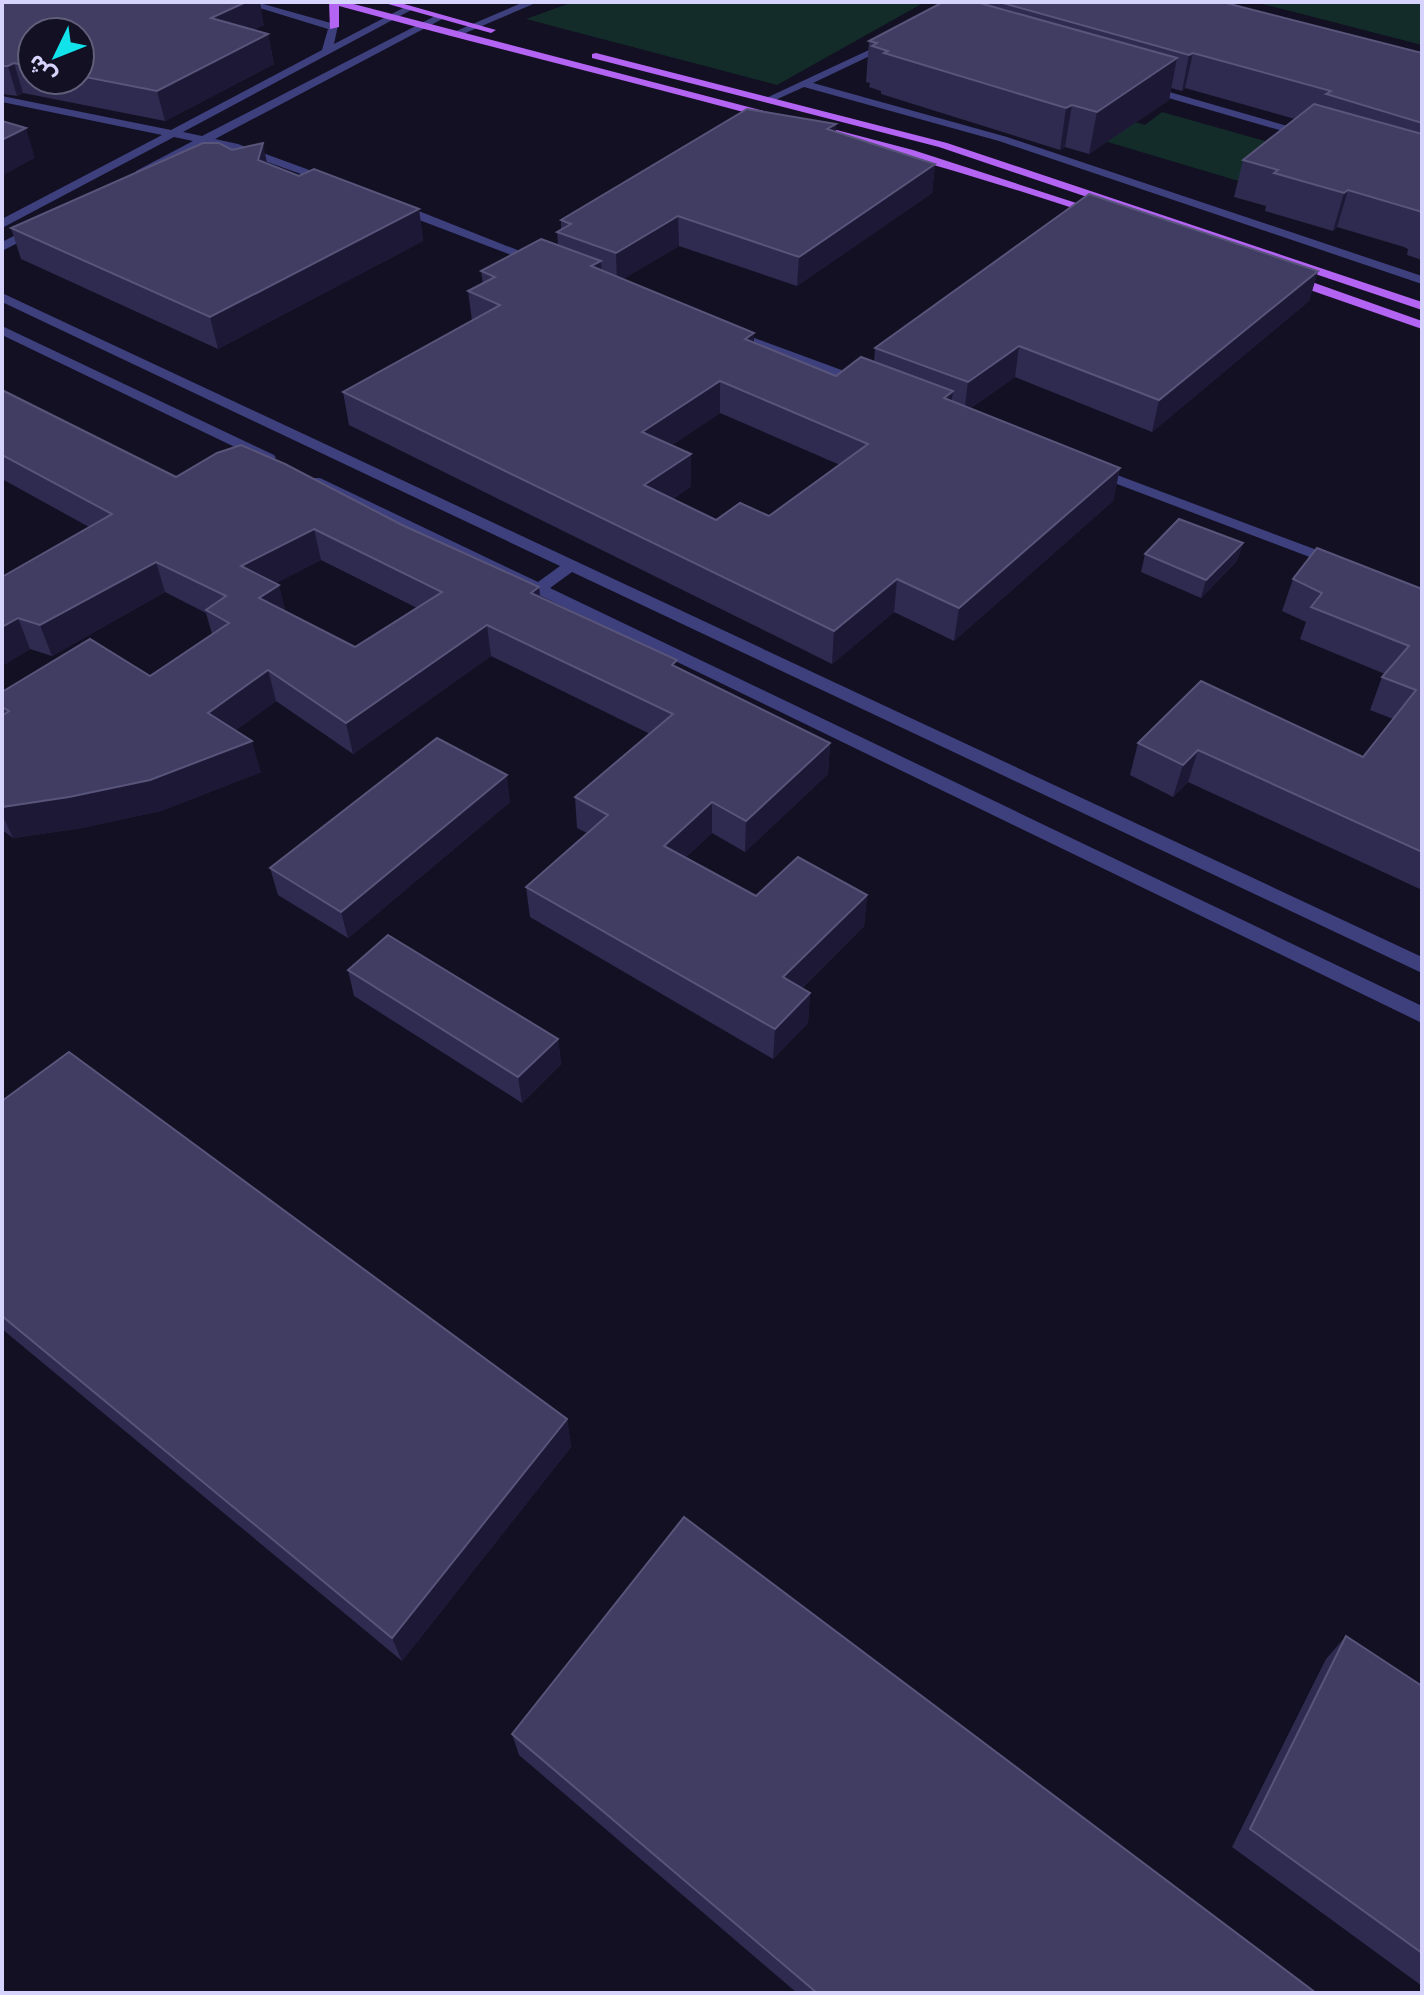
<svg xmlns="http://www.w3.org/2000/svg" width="1424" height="1995" font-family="Barlow,'Noto Sans Arabic',sans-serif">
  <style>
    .green { fill: #132c29 }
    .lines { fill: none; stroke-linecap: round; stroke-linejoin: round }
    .minor { fill: #3e407e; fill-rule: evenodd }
    .major { fill: #b464f3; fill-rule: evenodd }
    .wall { fill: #2f2a4f; fill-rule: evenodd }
    .shaded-wall { fill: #1c1835 }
    .building { fill: #413c62; stroke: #58547a; stroke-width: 2; fill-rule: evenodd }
  </style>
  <rect width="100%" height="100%" fill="#121022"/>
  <g class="green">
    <path d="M 573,2 L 925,2 L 777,85 L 526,19 Z"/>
    <path d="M 1255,2 L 1422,2 L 1422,45 Z"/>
    <path d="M 1162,112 L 1286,147 L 1262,188 L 1101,140 L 1129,120 L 1145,125 Z"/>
  </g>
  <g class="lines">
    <g class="minor">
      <path d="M 240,2 L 256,2 L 338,25 L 334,44 L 407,6 L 415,8 L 183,132 L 202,136 L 437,15 L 446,17 L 215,139 L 238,144 L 334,179 L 334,183 L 326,183 L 231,149 L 205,144 L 144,175 L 136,175 L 136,171 L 193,141 L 174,137 L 2,228 L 2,219 L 162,135 L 2,102 L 2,96 L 171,130 L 322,50 L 328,29 Z"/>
      <path d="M 524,2 L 538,2 L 456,37 L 447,35 Z"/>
      <path d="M 886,42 L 895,44 L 813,83 L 1007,137 L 1422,276 L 1422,284 L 999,141 L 804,87 L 773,101 L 764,99 Z"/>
      <path d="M 1145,85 L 1315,134 L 1317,136 L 1307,138 L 1141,90 L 1140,88 Z"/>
      <path d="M 393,204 L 401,204 L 545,261 L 535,264 L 393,210 Z"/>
      <path d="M 37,224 L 43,228 L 41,231 L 2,251 L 2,242 Z"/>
      <path d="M 2,293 L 1422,957 L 1422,973 L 572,572 L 550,588 L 1422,1006 L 1422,1023 L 310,484 L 310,478 L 320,478 L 538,582 L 560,566 L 2,302 Z"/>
      <path d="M 2,326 L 274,455 L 276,458 L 264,461 L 2,335 Z"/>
      <path d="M 730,329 L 866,379 L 868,382 L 856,385 L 725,336 L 725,330 Z"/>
      <path d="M 1093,466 L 1341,559 L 1344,562 L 1336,567 L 1331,565 L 1088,473 L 1086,470 Z"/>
    </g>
    <g class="major">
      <path d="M 329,2 L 346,2 L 913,150 L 1104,212 L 1094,215 C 846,132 591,75 339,6 L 339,27 L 330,29 Z"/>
      <path d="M 381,2 L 397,2 L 496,30 L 491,33 Z"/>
      <path d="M 596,53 L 947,143 L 1422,302 L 1422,310 L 939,147 L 592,58 L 592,54 Z"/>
      <path d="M 1287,276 L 1295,276 L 1422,321 L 1422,329 L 1287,282 Z"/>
    </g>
  </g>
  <g class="wall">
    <path d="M 2,2 L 264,25 L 253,30 L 268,34 L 274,64 L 165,121 L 23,93 L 17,96 L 2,94 ZM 32,32 L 80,32 L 80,80 L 32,80 Z"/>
    <path d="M 943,2 L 1222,2 L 1422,53 L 1422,260 L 1407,255 L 1408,249 L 1404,247 L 1337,227 L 1333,231 L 1265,211 L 1266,206 L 1234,197 L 1243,160 L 1295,119 L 1185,88 L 1182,91 L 1171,88 L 1169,100 L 1089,154 L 1065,147 L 1060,150 L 881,94 L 881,91 L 869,87 L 870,83 L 866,82 L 869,41 Z"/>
    <path d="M 836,124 L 836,132 L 935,164 L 932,193 L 797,286 L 679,246 L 623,279 L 754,333 L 754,342 L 836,376 L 874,362 L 875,348 L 1318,271 L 1309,301 L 1152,432 L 1015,377 L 971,408 L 1120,468 L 1113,501 L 954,641 L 894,612 L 832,664 L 349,425 L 343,392 L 472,321 L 468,291 L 483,284 L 481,271 L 558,245 L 557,232 L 561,230 L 561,220 ZM 720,413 L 840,465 L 769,516 L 716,520 L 673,499 L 691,486 L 691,454 L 672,445 Z"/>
    <path d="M 232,150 L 299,176 L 419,209 L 423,241 L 218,349 L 21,259 L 11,228 Z"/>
    <path d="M 2,390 L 176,477 L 402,525 L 539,587 L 540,597 L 678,667 L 830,743 L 828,774 L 745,852 L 712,833 L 686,857 L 756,896 L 867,895 L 864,926 L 802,988 L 810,993 L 808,1023 L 773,1059 L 530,917 L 526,887 L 587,833 L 577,828 L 575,797 L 650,734 L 491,656 L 353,754 L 276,701 L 236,730 L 261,772 L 161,811 L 82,828 L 13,838 L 2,830 L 2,692 L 150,676 L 212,634 L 206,613 L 165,592 L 52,656 L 30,649 L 2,666 L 2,577 L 89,527 L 2,479 ZM 321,560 L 417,608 L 355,647 L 286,612 L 276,583 Z"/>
    <path d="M 1243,543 L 1237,561 L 1201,598 L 1141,572 L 1145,554 Z"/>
    <path d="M 1293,579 L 1422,589 L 1422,890 L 1188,782 L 1173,797 L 1130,775 L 1138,743 L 1363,757 L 1393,719 L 1370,710 L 1382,677 L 1385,674 L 1300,639 L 1306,622 L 1282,611 Z"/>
    <path d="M 510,802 L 348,938 L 278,895 L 270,868 Z"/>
    <path d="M 348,970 L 558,1039 L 561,1064 L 522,1103 L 354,996 Z"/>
    <path d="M 2,1101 L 567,1419 L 571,1447 L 402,1661 L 2,1329 Z"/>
    <path d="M 1346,1636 L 1422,1686 L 1422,1986 L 1232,1847 L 1326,1659 Z"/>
    <path d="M 512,1734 L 1316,1993 L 797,1993 L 519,1755 Z"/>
  </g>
  <g class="shaded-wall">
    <path d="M 246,2 L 260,2 L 264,25 L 217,47 L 211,18 Z"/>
    <path d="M 268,34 L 274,64 L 165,121 L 157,91 Z"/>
    <path d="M 1193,53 L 1185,88 L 1182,91 L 1189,55 Z"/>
    <path d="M 1177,58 L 1169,100 L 1089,154 L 1097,112 Z"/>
    <path d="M 14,63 L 23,93 L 17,96 L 8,66 Z"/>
    <path d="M 1072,105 L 1065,147 L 1060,150 L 1066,108 Z"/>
    <path d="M 836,124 L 835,152 L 827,129 Z"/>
    <path d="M 26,128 L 35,158 L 2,176 L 2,140 Z"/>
    <path d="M 263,143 L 269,173 L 258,160 Z"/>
    <path d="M 935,164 L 932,193 L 797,286 L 799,257 Z"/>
    <path d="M 1348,190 L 1337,227 L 1333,231 L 1344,193 Z"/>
    <path d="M 419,209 L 423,241 L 218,349 L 210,317 Z"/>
    <path d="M 678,216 L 679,246 L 617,283 L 616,253 Z"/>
    <path d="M 601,261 L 602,292 L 591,266 Z"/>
    <path d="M 1318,271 L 1309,301 L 1152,432 L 1159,400 Z"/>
    <path d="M 754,333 L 754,364 L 745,339 Z"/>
    <path d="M 1019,346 L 1015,377 L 964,413 L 968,382 Z"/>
    <path d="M 720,381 L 720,413 L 643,464 L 642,432 Z"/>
    <path d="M 953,391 L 949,424 L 944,398 Z"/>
    <path d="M 691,454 L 691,486 L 645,518 L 644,485 Z"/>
    <path d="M 1120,468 L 1113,501 L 954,641 L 959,608 Z"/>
    <path d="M 314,529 L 321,560 L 249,597 L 241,566 Z"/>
    <path d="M 1243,543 L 1237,561 L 1201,598 L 1206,580 Z"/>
    <path d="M 156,562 L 165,592 L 52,656 L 40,625 Z"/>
    <path d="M 897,579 L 894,612 L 832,664 L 834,631 Z"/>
    <path d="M 279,585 L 287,616 L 259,598 Z"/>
    <path d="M 539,587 L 542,618 L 531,593 Z"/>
    <path d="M 18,618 L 30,649 L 2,666 L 2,627 Z"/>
    <path d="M 487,625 L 491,656 L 353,754 L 346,723 Z"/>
    <path d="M 268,670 L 276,701 L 217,744 L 208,713 Z"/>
    <path d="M 252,741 L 261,772 L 161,811 L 82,828 L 13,838 L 2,814 L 2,807 Z"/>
    <path d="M 830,743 L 828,774 L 745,852 L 746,821 Z"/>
    <path d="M 1198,750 L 1188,782 L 1173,797 L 1183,765 Z"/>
    <path d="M 507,775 L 510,802 L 348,938 L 341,912 Z"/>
    <path d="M 712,802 L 712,833 L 665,876 L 664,846 Z"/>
    <path d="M 867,895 L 864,926 L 782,1007 L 783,977 Z"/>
    <path d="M 810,993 L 808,1023 L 773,1059 L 775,1029 Z"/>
    <path d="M 558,1039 L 561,1064 L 522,1103 L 518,1077 Z"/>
    <path d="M 567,1419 L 571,1447 L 402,1661 L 392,1638 Z"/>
  </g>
  <g class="building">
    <path d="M 2,2 L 246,2 L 211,18 L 268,34 L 157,91 L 80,76 L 80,32 L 32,32 L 32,67 L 14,63 L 8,66 L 2,66 Z"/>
    <path d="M 943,2 L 976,2 L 1177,58 L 1097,112 L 1072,105 L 1066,108 L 884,53 L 888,51 L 872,46 L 877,43 L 869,41 Z"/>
    <path d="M 999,2 L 1222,2 L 1422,53 L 1422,123 L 1326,94 L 1331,91 L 1193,53 L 1189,55 Z"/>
    <path d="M 1314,104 L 1422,134 L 1422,212 L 1348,190 L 1344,193 L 1274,173 L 1278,170 L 1243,160 Z"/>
    <path d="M 747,109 L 836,124 L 827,129 L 935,164 L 799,257 L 678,216 L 616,253 L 557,232 L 571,224 L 561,220 Z"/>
    <path d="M 2,121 L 26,128 L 2,140 Z"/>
    <path d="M 203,143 L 219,143 L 232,150 L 263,143 L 258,160 L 299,176 L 314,169 L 419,209 L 210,317 L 11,228 Z"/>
    <path d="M 1089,194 L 1318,271 L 1159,400 L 1019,346 L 968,382 L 875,348 Z"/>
    <path d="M 541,239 L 601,261 L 591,266 L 754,333 L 745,339 L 836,376 L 861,357 L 953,391 L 944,398 L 1120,468 L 959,608 L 897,579 L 834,631 L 343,392 L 500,305 L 468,291 L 495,277 L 481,271 ZM 720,381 L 868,444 L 769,516 L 740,503 L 716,520 L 644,485 L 691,454 L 642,432 Z"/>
    <path d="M 2,390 L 176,477 L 217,453 L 241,445 L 285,464 L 402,525 L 539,587 L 531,593 L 677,660 L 672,665 L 830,743 L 746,821 L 712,802 L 664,846 L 756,896 L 798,857 L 867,895 L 783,977 L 810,993 L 775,1029 L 526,887 L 608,815 L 575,797 L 673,714 L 487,625 L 346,723 L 268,670 L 208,713 L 252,741 L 150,780 L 69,797 L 2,807 L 2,716 L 9,711 L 2,707 L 2,692 L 90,639 L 150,676 L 229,623 L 206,610 L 226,596 L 156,562 L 40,625 L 18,618 L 2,627 L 2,577 L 112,514 L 2,455 ZM 314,529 L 442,592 L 355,647 L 259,598 L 279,585 L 241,566 Z"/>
    <path d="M 1179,519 L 1243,543 L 1206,580 L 1145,554 Z"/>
    <path d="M 1317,548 L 1422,589 L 1422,852 L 1198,750 L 1183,765 L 1138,743 L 1201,681 L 1363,757 L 1416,690 L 1382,677 L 1409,646 L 1311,607 L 1322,593 L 1293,579 Z"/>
    <path d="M 437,738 L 507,775 L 341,912 L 270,868 Z"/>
    <path d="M 388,935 L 558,1039 L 518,1077 L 348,970 Z"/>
    <path d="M 69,1052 L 567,1419 L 392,1638 L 2,1316 L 2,1101 Z"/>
    <path d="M 684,1517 L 1316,1993 L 817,1993 L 512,1734 Z"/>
    <path d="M 1346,1636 L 1422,1686 L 1422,1953 L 1250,1829 Z"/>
  </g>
  <rect width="1424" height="1995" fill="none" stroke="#d6d4fc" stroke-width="8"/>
  <g transform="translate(56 56) rotate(227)"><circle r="38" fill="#121022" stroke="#605e79" stroke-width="2"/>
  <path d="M0-6L14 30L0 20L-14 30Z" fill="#12e3ea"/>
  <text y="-12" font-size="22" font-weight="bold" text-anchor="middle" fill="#d6d4fc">ش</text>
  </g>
</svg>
